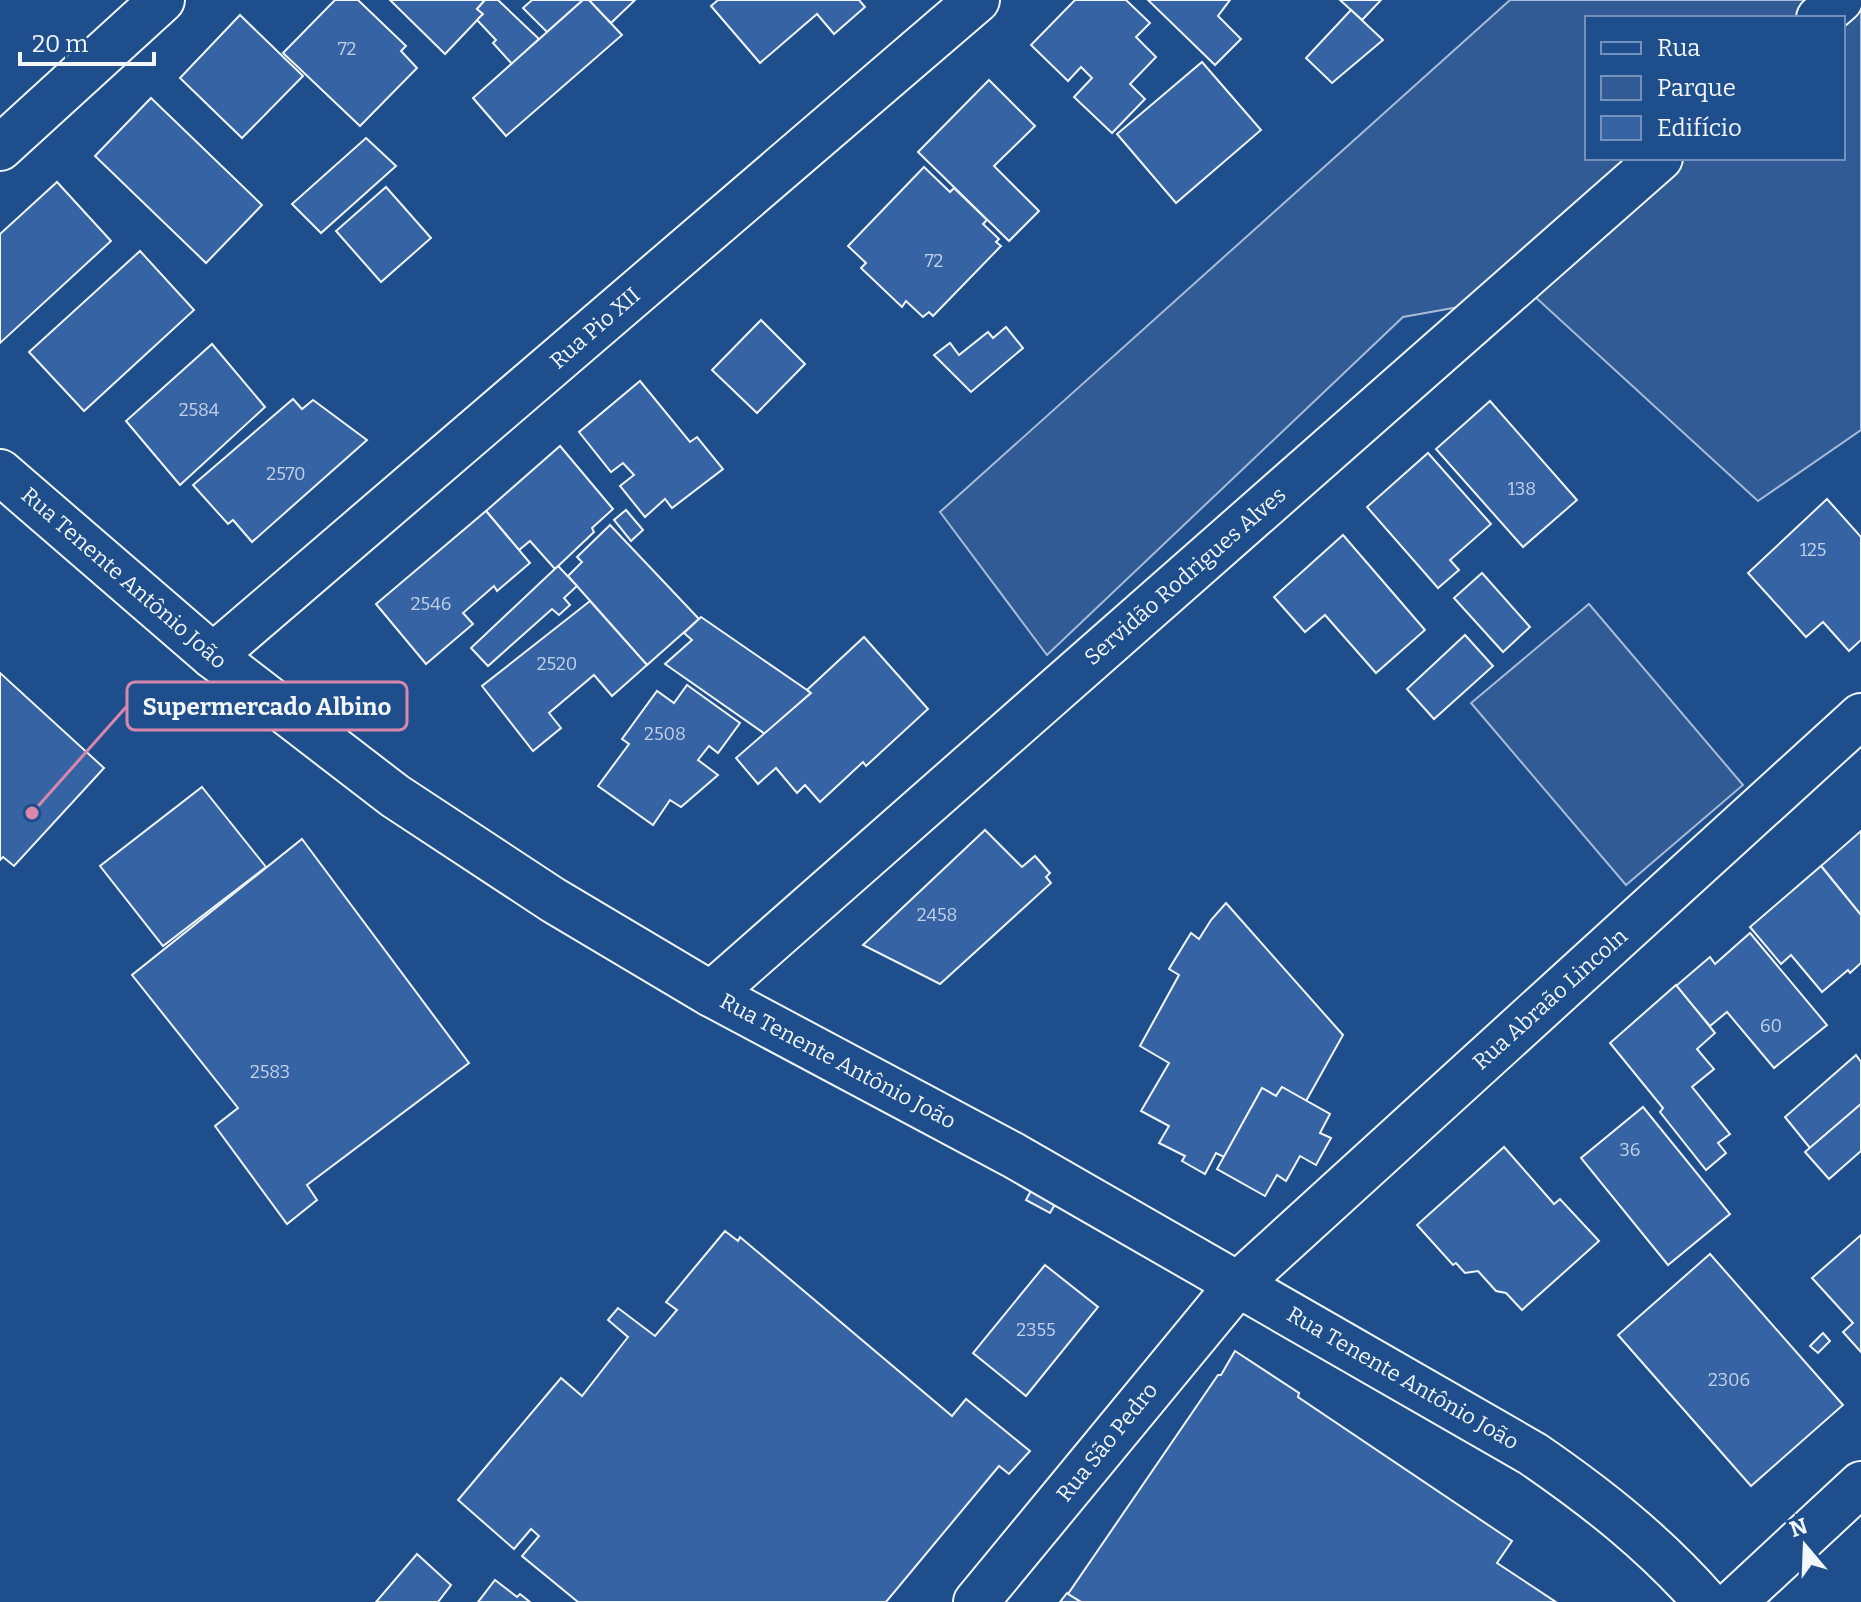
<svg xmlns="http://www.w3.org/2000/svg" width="1861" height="1602" font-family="Bitter,serif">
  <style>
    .green { fill: #305b95; stroke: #a8bbd7; stroke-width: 2; fill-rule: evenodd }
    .building { fill: #3563a3; stroke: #f2f6ff; stroke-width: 2 }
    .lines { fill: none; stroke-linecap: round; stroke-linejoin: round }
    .minor-casing { stroke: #f2f6ff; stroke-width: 48 }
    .major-casing { stroke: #f2f6ff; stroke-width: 48 }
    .minor { stroke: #1f4e8c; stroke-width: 44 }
    .major { stroke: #1f4e8c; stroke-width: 44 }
    .labels { text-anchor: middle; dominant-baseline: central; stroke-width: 6; stroke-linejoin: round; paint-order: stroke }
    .number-label { font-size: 18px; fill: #c3d1e8 }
    .street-label { font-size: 22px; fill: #f2f6ff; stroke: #1f4e8c }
    .leader { fill: none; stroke: #da87ad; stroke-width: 3 }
    .callout-dot { fill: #da87ad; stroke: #1f4e8c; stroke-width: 3 }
    .callout { fill: #1f4e8c; stroke: #da87ad; stroke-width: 3 }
    .callout-label { font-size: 24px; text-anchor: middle; font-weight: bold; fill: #f2f6ff }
  </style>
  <rect width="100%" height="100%" fill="#1f4e8c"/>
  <g class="green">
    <path d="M 1510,0 L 1861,0 L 1861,430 L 1758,501 L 1532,294 L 1403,317 L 1047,655 L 940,512 ZM 1587,18 L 1843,18 L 1843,158 L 1587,158 Z"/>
    <path d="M 1589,604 L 1743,785 L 1626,885 L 1471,703 Z"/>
  </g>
  <g class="building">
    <path d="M 335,0 L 358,0 L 406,46 L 401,51 L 417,68 L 360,126 L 283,53 Z"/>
    <path d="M 390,0 L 485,0 L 477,9 L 483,14 L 445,54 Z"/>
    <path d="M 485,0 L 498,0 L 539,39 L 512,64 L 493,43 L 496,40 L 477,20 L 483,14 L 477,9 Z"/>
    <path d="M 532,0 L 583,0 L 547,32 L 523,8 Z"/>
    <path d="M 583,0 L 589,0 L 622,35 L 506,136 L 473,98 Z"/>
    <path d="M 589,0 L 635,0 L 611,23 Z"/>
    <path d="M 718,0 L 859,0 L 865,7 L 834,34 L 817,14 L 760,63 L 711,6 Z"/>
    <path d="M 1075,0 L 1126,0 L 1150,23 L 1136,37 L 1156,57 L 1130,84 L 1145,99 L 1112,133 L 1074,97 L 1092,78 L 1081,67 L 1068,81 L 1031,45 Z"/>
    <path d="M 1148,0 L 1230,0 L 1218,16 L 1241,39 L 1215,65 Z"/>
    <path d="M 1340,0 L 1381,0 L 1362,20 Z"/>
    <path d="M 1351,10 L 1383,40 L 1332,83 L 1306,58 Z"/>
    <path d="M 240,15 L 303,76 L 242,138 L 180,78 Z"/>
    <path d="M 1202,62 L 1261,130 L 1176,203 L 1117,134 Z"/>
    <path d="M 989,80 L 1035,126 L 994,166 L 1039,211 L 1009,241 L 918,152 Z"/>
    <path d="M 151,98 L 262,205 L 206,263 L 95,156 Z"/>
    <path d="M 366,138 L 396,166 L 321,233 L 292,204 Z"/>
    <path d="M 924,167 L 950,192 L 954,188 L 987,220 L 983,224 L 999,239 L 996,242 L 1001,246 L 933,316 L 929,312 L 923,317 L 906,301 L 902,307 L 861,268 L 866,263 L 848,246 Z"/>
    <path d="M 57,182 L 111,241 L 0,343 L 0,234 Z"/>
    <path d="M 386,187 L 431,238 L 381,282 L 336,231 Z"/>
    <path d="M 140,251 L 194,310 L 84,411 L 29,352 Z"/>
    <path d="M 761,320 L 805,364 L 757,413 L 712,370 Z"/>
    <path d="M 1006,327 L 1023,348 L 971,392 L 934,355 L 950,343 L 959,355 L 988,332 L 993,338 Z"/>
    <path d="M 212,344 L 265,407 L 180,485 L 126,421 Z"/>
    <path d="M 640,381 L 690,442 L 697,437 L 723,469 L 672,508 L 665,499 L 645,517 L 620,486 L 634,475 L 623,463 L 611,472 L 579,432 Z"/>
    <path d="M 293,399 L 302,409 L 313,400 L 367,440 L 252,542 L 233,520 L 228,524 L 193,485 Z"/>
    <path d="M 1490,401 L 1577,500 L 1523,547 L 1436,449 Z"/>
    <path d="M 560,446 L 613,509 L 592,528 L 594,532 L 555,569 L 530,541 L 519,550 L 486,511 Z"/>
    <path d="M 1428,453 L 1491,524 L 1450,560 L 1459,570 L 1438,588 L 1367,507 Z"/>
    <path d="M 1827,499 L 1861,537 L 1861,640 L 1849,651 L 1823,622 L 1806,637 L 1748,573 Z"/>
    <path d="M 626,510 L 643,530 L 631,541 L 614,520 Z"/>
    <path d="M 486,511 L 530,563 L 497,591 L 494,586 L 463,613 L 473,624 L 426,664 L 376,604 Z"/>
    <path d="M 610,525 L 699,619 L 647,665 L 568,576 L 582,562 L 577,557 Z"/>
    <path d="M 1343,535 L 1425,630 L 1376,673 L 1325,615 L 1305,632 L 1274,597 Z"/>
    <path d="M 558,566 L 577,586 L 564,598 L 570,605 L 559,615 L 552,609 L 488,666 L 471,648 Z"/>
    <path d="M 1482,573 L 1530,627 L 1503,652 L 1454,598 Z"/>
    <path d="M 590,601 L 647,665 L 612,696 L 594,675 L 549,713 L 561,728 L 533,751 L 482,686 Z"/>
    <path d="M 701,617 L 807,690 L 811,693 L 765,734 L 665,664 L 692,640 L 684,633 Z"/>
    <path d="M 1465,635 L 1493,666 L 1434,719 L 1407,689 Z"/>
    <path d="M 864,637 L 928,709 L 866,766 L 863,762 L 820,802 L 805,785 L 797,793 L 776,768 L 758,784 L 736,758 L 811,693 L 807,690 Z"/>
    <path d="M 0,673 L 104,768 L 14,866 L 3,857 L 0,860 Z"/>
    <path d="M 687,685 L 740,723 L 718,753 L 709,746 L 698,760 L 718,775 L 681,807 L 670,800 L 653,825 L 598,786 L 629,744 L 622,739 L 657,691 L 674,703 Z"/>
    <path d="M 202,787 L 266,867 L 163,946 L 100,866 Z"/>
    <path d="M 985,830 L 1022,867 L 1035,856 L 1050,873 L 1046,877 L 1051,883 L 940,984 L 863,945 Z"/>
    <path d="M 1861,831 L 1861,915 L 1821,866 Z"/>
    <path d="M 302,839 L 469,1063 L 307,1185 L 317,1200 L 287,1224 L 215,1126 L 238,1108 L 132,975 Z"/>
    <path d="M 1821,866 L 1861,915 L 1861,963 L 1850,973 L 1848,970 L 1822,992 L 1791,955 L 1781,964 L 1750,927 Z"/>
    <path d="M 1226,903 L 1343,1035 L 1306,1101 L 1282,1087 L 1276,1096 L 1262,1088 L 1224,1157 L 1216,1153 L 1205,1174 L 1182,1161 L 1185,1156 L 1159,1143 L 1169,1126 L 1141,1111 L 1169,1063 L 1140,1046 L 1179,975 L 1169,969 L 1191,933 L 1199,939 L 1211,920 Z"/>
    <path d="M 1750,933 L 1827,1025 L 1774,1068 L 1727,1012 L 1710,1026 L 1676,986 L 1710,957 L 1715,964 Z"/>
    <path d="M 1676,985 L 1715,1033 L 1697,1049 L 1714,1069 L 1692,1087 L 1730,1134 L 1718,1143 L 1726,1153 L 1706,1170 L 1660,1112 L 1663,1108 L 1610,1043 Z"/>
    <path d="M 1856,1055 L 1861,1062 L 1861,1104 L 1810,1148 L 1785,1117 Z"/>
    <path d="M 1282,1087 L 1330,1114 L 1320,1133 L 1331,1138 L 1316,1165 L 1300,1156 L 1286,1181 L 1277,1175 L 1265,1196 L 1217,1169 L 1262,1088 L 1276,1096 Z"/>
    <path d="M 1861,1104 L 1861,1151 L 1829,1179 L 1805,1152 Z"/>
    <path d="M 1643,1107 L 1730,1214 L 1668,1265 L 1581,1158 Z"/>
    <path d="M 1504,1147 L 1554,1204 L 1560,1199 L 1599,1241 L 1522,1310 L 1506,1293 L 1496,1291 L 1478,1271 L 1465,1273 L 1456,1263 L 1453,1265 L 1417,1225 Z"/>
    <path d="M 1033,1187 L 1057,1201 L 1050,1213 L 1026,1200 Z"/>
    <path d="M 725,1231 L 738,1241 L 740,1237 L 952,1416 L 966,1399 L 1030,1451 L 1009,1474 L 999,1466 L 886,1602 L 578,1602 L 522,1556 L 539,1536 L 531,1529 L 514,1549 L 458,1500 L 561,1378 L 582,1396 L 628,1337 L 608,1320 L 618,1308 L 655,1336 L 677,1310 L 666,1302 Z"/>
    <path d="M 1861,1235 L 1861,1352 L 1843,1332 L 1853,1323 L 1812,1278 Z"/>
    <path d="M 1710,1254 L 1843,1405 L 1751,1486 L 1618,1335 Z"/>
    <path d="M 1045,1265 L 1098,1307 L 1026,1396 L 973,1353 Z"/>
    <path d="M 1823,1333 L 1830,1341 L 1818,1353 L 1810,1346 Z"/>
    <path d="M 1235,1351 L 1299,1393 L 1298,1397 L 1512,1541 L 1497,1563 L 1556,1602 L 1081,1602 L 1068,1594 L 1218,1375 L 1221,1375 Z"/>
    <path d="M 417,1554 L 451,1585 L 438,1602 L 376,1602 Z"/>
    <path d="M 495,1580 L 517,1597 L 520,1594 L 530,1602 L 478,1602 Z"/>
    <path d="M 1067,1593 L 1068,1594 L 1081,1602 L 1060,1602 Z"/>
  </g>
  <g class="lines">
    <g class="minor-casing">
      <g id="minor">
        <path d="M 1819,18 L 1840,0"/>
        <path d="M 0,148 L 162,0"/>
        <path d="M 213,656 L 977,0"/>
        <path d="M 711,994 L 1660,158"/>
        <path d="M 976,1602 L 1239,1283 L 1861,716"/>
        <path d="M 1734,1602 L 1861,1484"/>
      </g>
    </g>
    <g class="major-casing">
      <path id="major" d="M 0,472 L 213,656 L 395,796 L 553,900 L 711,994 L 1013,1155 L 1533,1454 C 1597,1498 1654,1543 1706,1602"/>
    </g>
    <use href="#minor" class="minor"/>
    <use href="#major" class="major"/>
  </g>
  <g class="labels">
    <g class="number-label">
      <text x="347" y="49">72</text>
      <text x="934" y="261">72</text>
      <text x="199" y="410">2584</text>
      <text x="286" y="474">2570</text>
      <text x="1522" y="489">138</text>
      <text x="1813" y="550">125</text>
      <text x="431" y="604">2546</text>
      <text x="557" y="664">2520</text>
      <text x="665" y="734">2508</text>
      <text x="937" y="915">2458</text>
      <text x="1771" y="1026">60</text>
      <text x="270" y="1072">2583</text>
      <text x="1630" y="1150">36</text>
      <text x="1036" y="1330">2355</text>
      <text x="1729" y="1380">2306</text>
    </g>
    <g class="street-label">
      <text transform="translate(595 328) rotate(-41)">Rua Pio XII</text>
      <text transform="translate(1185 576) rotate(-41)">Servidão Rodrigues Alves</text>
      <text transform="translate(124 578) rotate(41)">Rua Tenente Antônio João</text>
      <text transform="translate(1550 999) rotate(-42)">Rua Abraão Lincoln</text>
      <text transform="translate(838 1061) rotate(28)">Rua Tenente Antônio João</text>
      <text transform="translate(1403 1378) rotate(30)">Rua Tenente Antônio João</text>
      <text transform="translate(1107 1442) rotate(-51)">Rua São Pedro</text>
    </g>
  </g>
  <path class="leader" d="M32 813L127 706"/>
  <circle class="callout-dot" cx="32" cy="813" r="8"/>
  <rect class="callout" x="127" y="682" width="280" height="48" rx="8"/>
  <g class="callout-label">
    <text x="267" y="715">Supermercado Albino</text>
  </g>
  <rect x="1585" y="16" width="260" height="144" fill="#1f4e8c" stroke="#7391ba" stroke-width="2"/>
  <rect x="1601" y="42" width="40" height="12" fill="#1f4e8c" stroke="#7391ba" stroke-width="2"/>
  <text x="1657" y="56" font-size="24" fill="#f2f6ff">Rua</text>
  <rect x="1601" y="76" width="40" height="24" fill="#305b95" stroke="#7391ba" stroke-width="2"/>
  <text x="1657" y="96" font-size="24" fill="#f2f6ff">Parque</text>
  <rect x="1601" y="116" width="40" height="24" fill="#3563a3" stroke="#7391ba" stroke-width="2"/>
  <text x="1657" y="136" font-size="24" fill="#f2f6ff">Edifício</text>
  <g transform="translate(1805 1546) rotate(341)" stroke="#1f4e8c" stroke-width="6" paint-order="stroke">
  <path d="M0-6L14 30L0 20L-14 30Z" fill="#f2f6ff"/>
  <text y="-12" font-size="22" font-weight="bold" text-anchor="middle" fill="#f2f6ff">N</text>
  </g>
  <path d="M20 52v12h134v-12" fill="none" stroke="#f2f6ff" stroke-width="4"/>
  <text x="32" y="52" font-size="24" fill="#f2f6ff" stroke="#1f4e8c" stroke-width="6" paint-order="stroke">20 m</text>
</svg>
